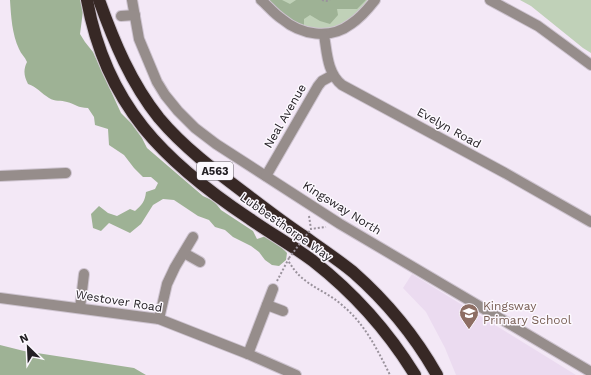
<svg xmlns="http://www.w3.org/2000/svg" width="591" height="375" font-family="'Work Sans',sans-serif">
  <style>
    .built { fill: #ebdbf0 }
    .green { fill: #c0d1b8 }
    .forest { fill: #9eb295 }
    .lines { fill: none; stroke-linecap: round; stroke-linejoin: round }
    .minor-casing { stroke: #cec4d0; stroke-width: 12 }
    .highway-casing { stroke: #cec4d0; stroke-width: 14 }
    .path { stroke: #9a929c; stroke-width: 2; stroke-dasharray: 2 2; stroke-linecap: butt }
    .minor { stroke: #968d8b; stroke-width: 10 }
    .highway { stroke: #372825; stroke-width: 12 }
    .path-bridge { stroke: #9a929c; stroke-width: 2; stroke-dasharray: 2 2; stroke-linecap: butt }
    .labels { text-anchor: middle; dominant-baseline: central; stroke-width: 3; stroke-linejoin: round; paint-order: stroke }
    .shield { fill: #fcf8fe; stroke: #656166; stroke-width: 1 }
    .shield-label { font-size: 11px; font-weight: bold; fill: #242025 }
    .street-label { font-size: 12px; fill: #242025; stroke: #fcf8fe }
    .education-label { font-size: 12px; fill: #785e54; stroke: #fcf8fe; text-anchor: start }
  </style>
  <rect width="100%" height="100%" fill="#f3e8f6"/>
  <path class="built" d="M 412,274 L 576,375 L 456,375 L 445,348 L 426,312 L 403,288 Z"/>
  <g class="green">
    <path d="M 268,0 L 368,0 C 353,22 326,38 300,24 C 288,18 278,8 268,0 Z"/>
    <path d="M 520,0 L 591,0 L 591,53 L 583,48 L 531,6 Z"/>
  </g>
  <g class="forest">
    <path d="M 10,0 L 81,0 L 83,11 L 80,34 L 85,42 L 93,52 L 121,113 L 131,123 L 142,138 L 147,148 L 203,196 L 214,201 L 221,210 L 253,231 L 257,239 L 266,236 C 273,242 281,246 287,253 L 286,260 L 279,266 L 272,265 L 265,260 L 259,252 L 251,246 L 233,237 L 225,230 L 215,227 L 209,220 L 198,216 L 174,200 L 163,199 L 153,205 L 141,224 L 130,233 L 109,223 L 101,231 L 93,228 L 91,214 L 99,206 L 108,213 L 117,216 L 130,209 L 135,211 C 142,205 145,201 146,192 L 155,189 L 158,183 L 151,177 L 143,177 L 134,168 L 124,155 L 109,145 L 108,129 L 95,125 L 94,117 L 88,108 C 78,108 75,104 67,102 C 61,100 55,102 49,98 C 41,93 37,87 28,84 C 24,76 23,70 27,62 C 25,57 21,54 19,49 C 12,34 11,16 10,0 Z"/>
    <path d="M 265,0 L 282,0 L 290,4 L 296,0 L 366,0 L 357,9 L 337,9 L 338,15 L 330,24 L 320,21 L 310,15 L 304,19 L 304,26 L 289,21 Z"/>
    <path d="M 0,345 L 24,351 L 134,368 L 146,375 L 0,375 Z"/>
  </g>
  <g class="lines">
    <g class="minor-casing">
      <g id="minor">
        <path d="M 132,0 L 139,39 L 157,82 L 165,95 L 178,111 L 195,128 L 216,144 L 340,224 L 591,372"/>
        <path d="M 261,0 C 268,6 274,14 282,19 C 301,35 330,40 351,24 C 360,18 368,9 375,0"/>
        <path d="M 490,0 L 538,26 L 591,65"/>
        <path d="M 121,16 L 135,15"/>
        <path d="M 324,35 C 327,52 327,73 342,85 L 505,173 L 591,222"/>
        <path d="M 0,176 L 66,173"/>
        <path d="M 266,176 L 318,86 L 322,81 L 333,75"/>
        <path d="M 184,253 L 200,262"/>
        <path d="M 0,298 L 159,319 L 248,354 L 296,375"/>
        <path d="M 267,305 L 283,311"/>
        <path d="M 80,308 L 84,274"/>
        <path d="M 159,319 L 167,284 L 175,267 L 193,237"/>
        <path d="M 248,354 L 273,289"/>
      </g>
    </g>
    <g class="highway-casing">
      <g id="highway">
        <path d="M 87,0 C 106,105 164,162 250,219 C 270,233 293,246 313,261 C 354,293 388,331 415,375"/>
        <path d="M 99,0 C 114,42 131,83 159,118 C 185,149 218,173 250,197 C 267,210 284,223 302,235 C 319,247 337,259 353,272 C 387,302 415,336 437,375"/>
      </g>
    </g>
    <g class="path">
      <path d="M 322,0 L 326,1 L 330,0"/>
      <path d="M 309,216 L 311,229 L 326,227"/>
      <path d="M 289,258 L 288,260 C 302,286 321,287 342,305 C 365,324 377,349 390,375"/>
      <path d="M 277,281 L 288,260"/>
    </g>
    <use href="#minor" class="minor"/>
    <use href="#highway" class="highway"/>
    <path class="path-bridge" d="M 289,258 L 311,229"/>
  </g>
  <defs>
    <g id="school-pin" transform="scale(1)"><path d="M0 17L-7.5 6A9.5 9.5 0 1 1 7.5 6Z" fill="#8d6e63" stroke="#fcf8fe"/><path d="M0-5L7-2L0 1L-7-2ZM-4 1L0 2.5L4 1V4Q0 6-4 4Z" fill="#fff"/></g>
  </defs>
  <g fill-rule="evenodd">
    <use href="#school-pin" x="469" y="313"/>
  </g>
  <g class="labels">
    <rect class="shield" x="197" y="162" width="36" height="18" rx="3"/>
    <g class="shield-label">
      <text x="215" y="171">A563</text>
    </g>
    <g class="street-label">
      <text transform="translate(285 116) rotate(-60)">Neal Avenue</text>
      <text transform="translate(449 128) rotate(29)">Evelyn Road</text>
      <text transform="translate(342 208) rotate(32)">Kingsway North</text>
      <text transform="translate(286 227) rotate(35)">Lubbesthorpe Way</text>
      <text transform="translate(119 301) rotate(9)">Westover Road</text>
    </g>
    <g class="education-label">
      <text x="483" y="306">Kingsway<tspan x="483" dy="14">Primary School</tspan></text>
    </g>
  </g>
  <g transform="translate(28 347) rotate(336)" stroke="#fcf8fe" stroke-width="3" paint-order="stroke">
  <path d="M0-3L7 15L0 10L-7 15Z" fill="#242025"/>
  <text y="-6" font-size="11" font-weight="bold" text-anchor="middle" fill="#242025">N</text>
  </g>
</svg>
